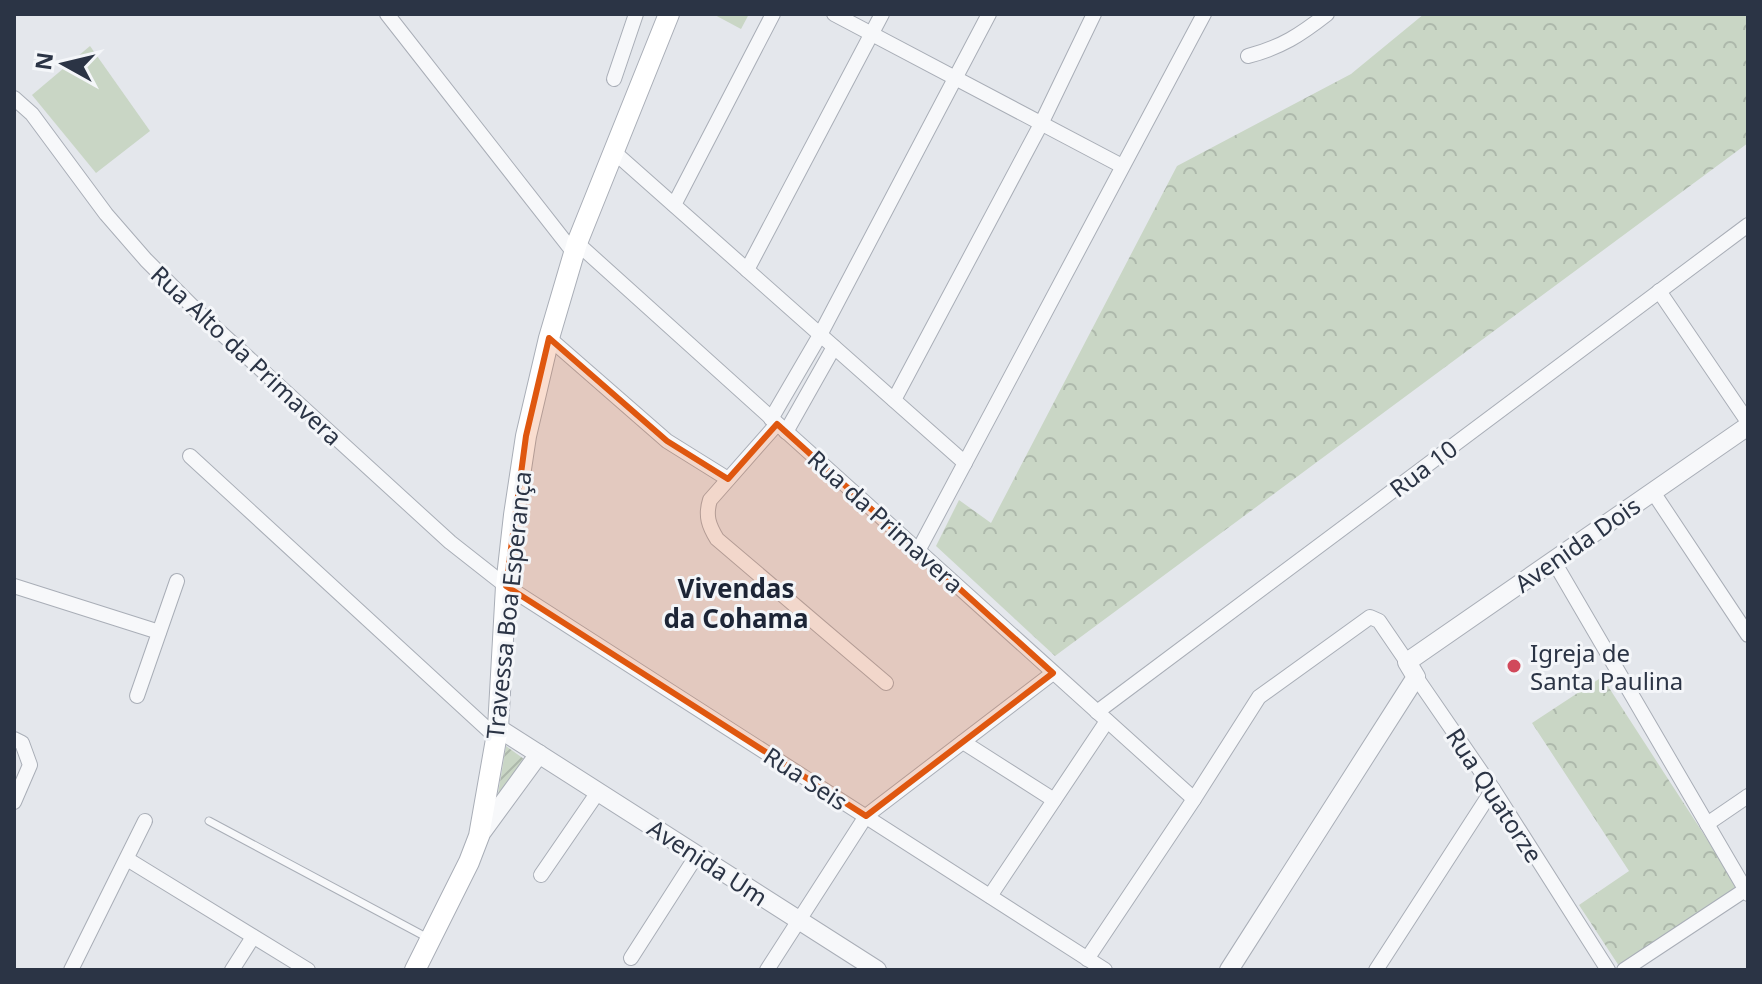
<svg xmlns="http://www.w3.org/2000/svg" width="1762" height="984" font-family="'Noto Sans',sans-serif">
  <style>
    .forest { fill: url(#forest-crowns) }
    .garden { fill: url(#garden-furrows) }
    .pitch { fill: #c9d6c5 }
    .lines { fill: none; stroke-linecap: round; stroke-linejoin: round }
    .service-casing { stroke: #a9aeb7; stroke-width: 9 }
    .minor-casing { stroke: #a9aeb7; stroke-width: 16 }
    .tertiary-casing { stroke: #a9aeb7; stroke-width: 20 }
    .secondary-casing { stroke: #a9aeb7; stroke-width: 22 }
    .service { stroke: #f7f8fa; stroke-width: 7 }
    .minor { stroke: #f7f8fa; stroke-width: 14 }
    .tertiary { stroke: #f7f8fa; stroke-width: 18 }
    .secondary { stroke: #fff; stroke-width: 20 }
    .marked { fill: #df570f; fill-opacity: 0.2; stroke: #df570f; stroke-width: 6; stroke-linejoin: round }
    .poi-dot { fill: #d1495b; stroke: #f4f6f9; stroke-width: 3 }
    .labels { text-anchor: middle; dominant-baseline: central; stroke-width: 6; stroke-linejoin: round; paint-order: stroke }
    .street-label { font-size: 24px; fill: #2b3445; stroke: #f4f6f9 }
    .poi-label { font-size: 24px; fill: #2b3445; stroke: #f4f6f9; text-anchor: start }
    .neighbourhood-label { font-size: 26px; font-weight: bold; fill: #1d2536; stroke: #f4f6f9 }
  </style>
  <defs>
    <pattern id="forest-crowns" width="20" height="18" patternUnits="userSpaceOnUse" patternTransform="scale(2)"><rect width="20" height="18" fill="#c9d6c5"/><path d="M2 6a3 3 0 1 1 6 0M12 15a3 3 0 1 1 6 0" fill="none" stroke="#adb8ab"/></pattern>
    <pattern id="garden-furrows" width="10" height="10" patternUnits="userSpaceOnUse" patternTransform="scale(2)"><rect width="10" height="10" fill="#c9d6c5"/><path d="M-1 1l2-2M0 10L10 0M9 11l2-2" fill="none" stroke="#adb8ab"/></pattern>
  </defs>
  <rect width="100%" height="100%" fill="#e4e7ec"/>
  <g class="forest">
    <path d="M 1424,14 L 1748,14 L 1748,143 L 1055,656 L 936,546 L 959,500 L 991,523 L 1177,166 L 1351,74 Z"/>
    <path d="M 1602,677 L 1738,887 L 1619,966 L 1579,905 L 1629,871 L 1532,723 Z"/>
  </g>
  <path class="garden" d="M 506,746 L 524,759 L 497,800 Z"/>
  <g class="pitch">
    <path d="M 713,14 L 749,14 L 741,29 Z"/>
    <path d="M 90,46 L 150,131 L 96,173 L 32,95 Z"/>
  </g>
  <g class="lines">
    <g class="service-casing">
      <path id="service" d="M 209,821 L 428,938"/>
    </g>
    <g class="minor-casing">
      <g id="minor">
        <path d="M 387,14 L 574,253"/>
        <path d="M 834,14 L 1122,166"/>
        <path d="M 1248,56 C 1282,47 1300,35 1327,14"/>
        <path d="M 614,79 L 636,14"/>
        <path d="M 14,98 L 32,114 L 106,214 L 146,260 L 197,311 L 450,542 L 506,586 L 1105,970"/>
        <path d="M 613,151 L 965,463"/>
        <path d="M 674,205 L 773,14"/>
        <path d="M 577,243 L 1194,799"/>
        <path d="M 747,270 L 882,14"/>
        <path d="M 1659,291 L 1748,422"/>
        <path d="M 549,338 L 667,441 L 728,479"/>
        <path d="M 894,400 L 1041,124 L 1094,14"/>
        <path d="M 771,419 L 820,335 L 989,14"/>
        <path d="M 777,424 L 710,500 C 705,516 709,526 717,539 L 886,683"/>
        <path d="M 786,432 L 834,347"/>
        <path d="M 190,456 L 496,737"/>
        <path d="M 1653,492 L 1748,635"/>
        <path d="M 918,551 L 1204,14"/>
        <path d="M 1553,560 L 1748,894"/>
        <path d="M 14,586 L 159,632"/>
        <path d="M 1416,677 L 1493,789 L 1608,970"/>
        <path d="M 137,696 L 177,581"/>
        <path d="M 1097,712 L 1748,225"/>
        <path d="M 14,739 L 22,743 L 30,765 L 14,802"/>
        <path d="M 963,742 L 1054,800"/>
        <path d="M 1707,824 L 1748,796"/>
        <path d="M 127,859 L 308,970"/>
        <path d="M 541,875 L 598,792"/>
        <path d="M 990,896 L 1107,721"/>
        <path d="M 631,958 L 697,855"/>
        <path d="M 1087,959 L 1194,799 L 1259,697 L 1370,617 L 1379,621 L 1407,662"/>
        <path d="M 71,970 L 145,821"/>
        <path d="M 232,970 L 253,937"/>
        <path d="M 767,970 L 866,816 L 1053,673"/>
        <path d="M 1376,970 L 1493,789"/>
        <path d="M 1624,970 L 1745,890"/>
      </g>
    </g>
    <g class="tertiary-casing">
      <g id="tertiary">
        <path d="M 498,728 L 877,970"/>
        <path d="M 479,836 L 539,754"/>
        <path d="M 1229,970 L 1416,677 L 1407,662 L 1748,426"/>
      </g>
    </g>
    <g class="secondary-casing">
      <path id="secondary" d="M 415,970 L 469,862 L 479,836 L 498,728 L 506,586 L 514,515 L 526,436 L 549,338 L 577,243 L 669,14"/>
    </g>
    <use href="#service" class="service"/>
    <use href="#minor" class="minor"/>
    <use href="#tertiary" class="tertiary"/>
    <use href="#secondary" class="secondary"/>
  </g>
  <path class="marked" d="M 549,338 L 667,441 L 728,479 L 777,424 L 1053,673 L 866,816 L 506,586 L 526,436 Z"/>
  <circle class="poi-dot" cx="1514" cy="666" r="8"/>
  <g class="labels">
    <g class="street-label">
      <text transform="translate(247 355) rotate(43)">Rua Alto da Primavera</text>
      <text transform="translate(1423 468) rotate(-37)">Rua 10</text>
      <text transform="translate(886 521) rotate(42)">Rua da Primavera</text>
      <text transform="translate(1577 544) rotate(-35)">Avenida Dois</text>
      <text transform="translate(508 605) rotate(-84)">Travessa Boa Esperança</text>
      <text transform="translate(806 778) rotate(33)">Rua Seis</text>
      <text transform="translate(1495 795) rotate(57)">Rua Quatorze</text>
      <text transform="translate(708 862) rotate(33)">Avenida Um</text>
    </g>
    <g class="poi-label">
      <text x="1530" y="652">Igreja de<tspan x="1530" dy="28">Santa Paulina</tspan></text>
    </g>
    <g class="neighbourhood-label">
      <text x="736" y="588">Vivendas<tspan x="736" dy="30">da Cohama</tspan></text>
    </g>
  </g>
  <rect width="1762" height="984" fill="none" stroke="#2b3445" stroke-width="32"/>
  <g transform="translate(64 64) rotate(278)" stroke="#f4f6f9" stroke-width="6" paint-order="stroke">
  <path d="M0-6L14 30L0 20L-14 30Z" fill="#2b3445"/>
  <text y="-12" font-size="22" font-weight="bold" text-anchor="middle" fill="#2b3445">N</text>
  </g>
</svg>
